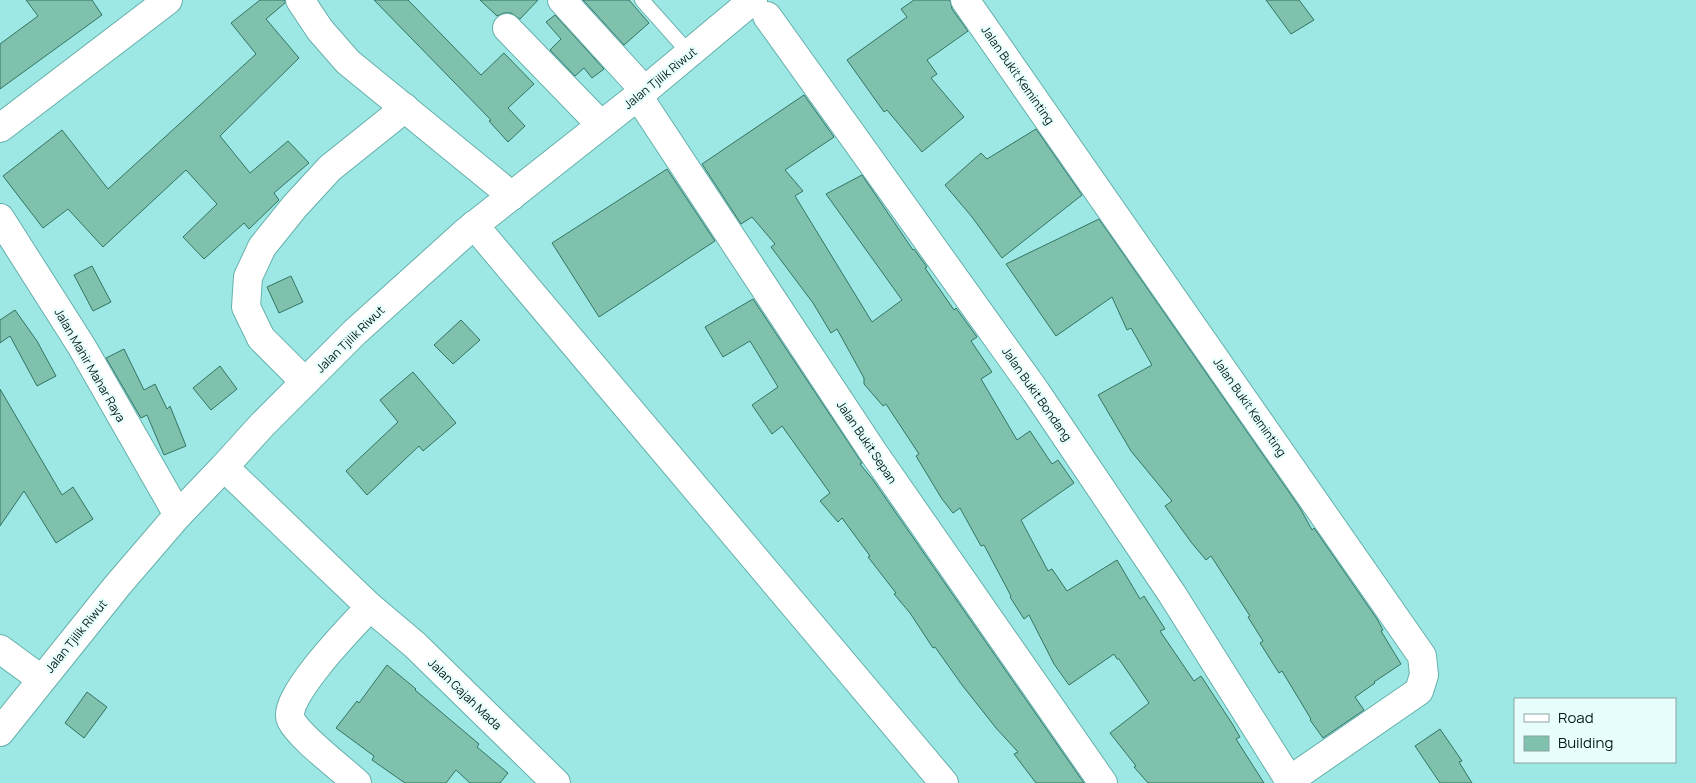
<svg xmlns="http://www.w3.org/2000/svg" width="1696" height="783" font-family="Manrope,sans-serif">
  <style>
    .building { fill: #7fc1ac; stroke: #337563 }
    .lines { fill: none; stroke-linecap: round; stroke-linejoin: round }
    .lane-casing { stroke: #65b0ac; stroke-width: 16 }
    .street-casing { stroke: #65b0ac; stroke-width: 30 }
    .secondary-casing { stroke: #65b0ac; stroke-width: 30 }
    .highway-casing { stroke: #65b0ac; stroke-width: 30 }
    .lane { stroke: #fff; stroke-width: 14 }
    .street { stroke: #fff; stroke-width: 28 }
    .secondary { stroke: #fff; stroke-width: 28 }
    .highway { stroke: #fff; stroke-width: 28 }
    .labels { text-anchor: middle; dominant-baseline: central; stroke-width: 4.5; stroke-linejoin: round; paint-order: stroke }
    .street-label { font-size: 12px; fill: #001b1a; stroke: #e8fefc }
  </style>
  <rect width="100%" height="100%" fill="#9de8e4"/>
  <g class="building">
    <path d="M 26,0 L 92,0 L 102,15 L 0,89 L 0,44 L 38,16 Z"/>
    <path d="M 260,0 L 285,0 L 285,3 L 266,19 L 299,58 L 220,136 L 250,173 L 288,141 L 309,163 L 274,193 L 279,200 L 249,229 L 244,223 L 204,259 L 183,237 L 217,204 L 186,170 L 103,247 L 68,209 L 43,228 L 3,176 L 62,130 L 108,189 L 256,54 L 231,23 Z"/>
    <path d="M 374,0 L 408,0 L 481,75 L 504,53 L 534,84 L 508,108 L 525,126 L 508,142 L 489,121 L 491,120 Z"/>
    <path d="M 480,0 L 538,0 L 520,19 L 511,13 L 504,13 L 497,16 Z"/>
    <path d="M 583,0 L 629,0 L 649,23 L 624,45 Z"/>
    <path d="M 914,0 L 950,0 L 952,9 L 968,31 L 927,60 L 937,74 L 931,78 L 964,117 L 922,152 L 887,110 L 884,112 L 847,60 L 907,17 L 901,9 Z"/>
    <path d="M 1266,0 L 1299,0 L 1314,20 L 1291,34 Z"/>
    <path d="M 555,15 L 604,69 L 592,78 L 584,68 L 575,76 L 550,50 L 561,39 L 546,22 Z"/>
    <path d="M 804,95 L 834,137 L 785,170 L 803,191 L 795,196 L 872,322 L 902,300 L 826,194 L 862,175 L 913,250 L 914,249 L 927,267 L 925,268 L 954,310 L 956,308 L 977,337 L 971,341 L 992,372 L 981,379 L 1017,440 L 1030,431 L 1052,464 L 1058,460 L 1074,483 L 1021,520 L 1048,571 L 1052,569 L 1067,591 L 1117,560 L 1140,599 L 1144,596 L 1165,629 L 1160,631 L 1194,681 L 1201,676 L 1233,725 L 1240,737 L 1236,739 L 1264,783 L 1148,783 L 1134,767 L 1136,766 L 1110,733 L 1149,703 L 1119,659 L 1117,659 L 1114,654 L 1069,685 L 1054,664 L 1029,615 L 1024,619 L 1010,597 L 1011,596 L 984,545 L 981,546 L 960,508 L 953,513 L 942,499 L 916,456 L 919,454 L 886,404 L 883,406 L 864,384 L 864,378 L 837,329 L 831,333 L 813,303 L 771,247 L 775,244 L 752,217 L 741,224 L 702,164 Z"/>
    <path d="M 1036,129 L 1082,195 L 1002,258 L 972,217 L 945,185 L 981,153 L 987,159 Z"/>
    <path d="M 667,169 L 715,241 L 599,317 L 552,243 Z"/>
    <path d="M 1099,219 L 1300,508 L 1312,530 L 1314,528 L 1377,619 L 1383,630 L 1381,631 L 1401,664 L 1374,682 L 1375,683 L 1355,697 L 1364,710 L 1323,738 L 1310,720 L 1311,719 L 1282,671 L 1279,673 L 1260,643 L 1263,641 L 1248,617 L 1250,616 L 1211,556 L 1206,560 L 1191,542 L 1165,506 L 1172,501 L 1131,451 L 1098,395 L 1152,365 L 1131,328 L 1127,330 L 1112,297 L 1056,336 L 1006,264 Z"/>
    <path d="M 92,266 L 111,302 L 93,311 L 74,275 Z"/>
    <path d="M 291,276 L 303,302 L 279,313 L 267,287 Z"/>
    <path d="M 753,299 L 862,463 L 860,464 L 873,480 L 1084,783 L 1036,783 L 1014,754 L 1018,752 L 996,728 L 962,685 L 935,647 L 933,648 L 910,613 L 894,594 L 896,593 L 868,557 L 870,556 L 842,518 L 838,522 L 820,501 L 830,493 L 782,426 L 772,434 L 752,405 L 778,387 L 750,341 L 723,357 L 705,327 Z"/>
    <path d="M 15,310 L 37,341 L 56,376 L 37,386 L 10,336 L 0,343 L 0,320 Z"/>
    <path d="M 461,320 L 480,340 L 453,364 L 434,345 Z"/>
    <path d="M 124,349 L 144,390 L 155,384 L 167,409 L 170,406 L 186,446 L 164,455 L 147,415 L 141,418 L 106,358 Z"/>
    <path d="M 220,366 L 237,389 L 211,410 L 193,388 Z"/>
    <path d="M 413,372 L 456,423 L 423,451 L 419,446 L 367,495 L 346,471 L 398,422 L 380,400 Z"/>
    <path d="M 0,389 L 62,495 L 73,487 L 93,519 L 56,543 L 24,491 L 0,526 Z"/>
    <path d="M 387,665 L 416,689 L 415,690 L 479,744 L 477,747 L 508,773 L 500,783 L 470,783 L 456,770 L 446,783 L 405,783 L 372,760 L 374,756 L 336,728 L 357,701 L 359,703 Z"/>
    <path d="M 87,692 L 107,707 L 84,738 L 65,723 Z"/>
    <path d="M 1440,729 L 1462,761 L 1459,762 L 1472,783 L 1440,783 L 1415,746 Z"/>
  </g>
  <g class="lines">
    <g class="lane-casing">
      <path id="lane" d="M 642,0 L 690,54"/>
    </g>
    <g class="street-casing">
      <g id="street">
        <path d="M 300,0 L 320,30 L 348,62 L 512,196"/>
        <path d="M 562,0 L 645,91"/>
        <path d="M 965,0 L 1422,656 L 1424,675 L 1419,691 L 1290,780"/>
        <path d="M 767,16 L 1036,392 L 1172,594 L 1291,783"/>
        <path d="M 507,28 L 601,125"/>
        <path d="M 638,96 L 873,452 L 1103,783"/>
        <path d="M 0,128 L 168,0"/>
        <path d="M 474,225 L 944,783"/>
        <path d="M 305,382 L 261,338 L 246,307 L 248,277 L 262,247 L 295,206 L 330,168 L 405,108"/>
        <path d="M 224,467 L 370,607"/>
        <path d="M 0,649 L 41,679"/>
        <path d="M 357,783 C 341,768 300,738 291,720 C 280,699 355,623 370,607 L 415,645 L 556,783"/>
      </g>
    </g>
    <g class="secondary-casing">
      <path id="secondary" d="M 0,218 L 82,347 L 178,515"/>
    </g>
    <g class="highway-casing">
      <path id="highway" d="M 0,732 L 117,586 L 178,515 L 224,467 L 262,425 L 355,332 L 467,231 L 638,96 L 753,0"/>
    </g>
    <use href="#lane" class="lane"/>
    <use href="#street" class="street"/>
    <use href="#secondary" class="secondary"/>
    <use href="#highway" class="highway"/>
  </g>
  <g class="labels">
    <g class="street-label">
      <text transform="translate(1018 75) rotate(55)">Jalan Bukit Keminting</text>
      <text transform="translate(660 78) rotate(-39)">Jalan Tjilik Riwut</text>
      <text transform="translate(350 339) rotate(-44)">Jalan Tjilik Riwut</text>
      <text transform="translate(90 365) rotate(60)">Jalan Mahir Mahar Raya</text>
      <text transform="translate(1037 394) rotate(55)">Jalan Bukit Bondang</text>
      <text transform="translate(1250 407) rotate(55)">Jalan Bukit Keminting</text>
      <text transform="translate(867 442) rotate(56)">Jalan Bukit Sepan</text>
      <text transform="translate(76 636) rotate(-51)">Jalan Tjilik Riwut</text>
      <text transform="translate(465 694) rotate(44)">Jalan Gajah Mada</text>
    </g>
  </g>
  <rect x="1514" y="698" width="162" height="65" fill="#e8fefc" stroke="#8ba3a2"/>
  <rect x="1524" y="714" width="25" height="8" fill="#ffffff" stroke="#8ba3a2"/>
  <text x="1558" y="723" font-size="15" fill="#001b1a">Road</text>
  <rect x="1524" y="736" width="25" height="15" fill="#7fc1ac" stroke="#8ba3a2"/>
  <text x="1558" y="748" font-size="15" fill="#001b1a">Building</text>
</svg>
